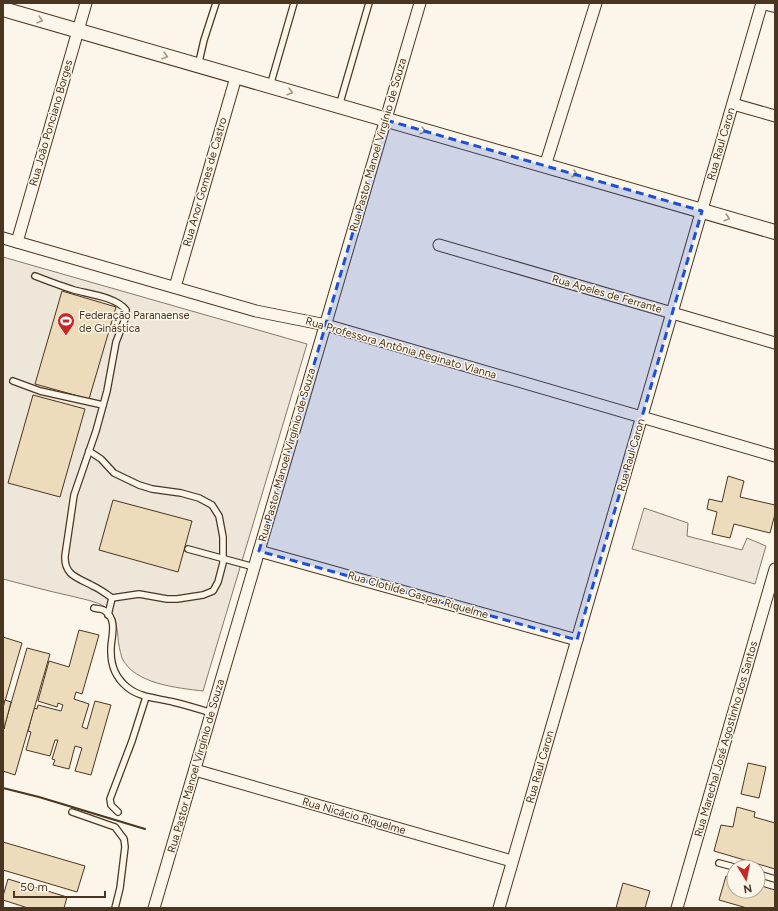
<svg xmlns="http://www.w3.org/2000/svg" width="778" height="911" font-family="Figtree,sans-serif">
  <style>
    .green { fill: #ede6d9; stroke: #887966 }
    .building { fill: #ecdcbc; stroke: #4a3520 }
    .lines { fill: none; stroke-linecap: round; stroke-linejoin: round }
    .service-casing { stroke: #4a3520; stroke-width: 8 }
    .minor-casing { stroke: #4a3520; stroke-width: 13 }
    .tertiary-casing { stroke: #4a3520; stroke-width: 16 }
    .service { stroke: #fbf6e9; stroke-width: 5.5 }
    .minor { stroke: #fbf6e9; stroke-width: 11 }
    .tertiary { stroke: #fbf6e9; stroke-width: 14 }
    .wall { stroke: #4a3520; stroke-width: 2 }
    .oneway { stroke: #a29684 }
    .marked { fill: #1d4ed8; fill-opacity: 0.2; stroke: #1d4ed8; stroke-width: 3; stroke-dasharray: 8 5; stroke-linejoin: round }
    .labels { text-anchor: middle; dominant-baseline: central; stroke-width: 3; stroke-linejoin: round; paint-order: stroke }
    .street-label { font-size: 11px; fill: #4a3520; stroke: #fbf6e9 }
    .poi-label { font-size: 11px; fill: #4a3520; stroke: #fbf6e9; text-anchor: start }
  </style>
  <rect width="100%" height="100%" fill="#fbf6e9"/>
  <g class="green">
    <path d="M 3,257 L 307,344 L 203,691 C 178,688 134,684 122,658 C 120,651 118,643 118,637 C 117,626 115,614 105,607 C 96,601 82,599 71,596 C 48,591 26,585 3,579 Z"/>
    <path d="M 644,508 L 688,523 L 687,536 L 742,550 L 747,538 L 766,546 L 755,584 L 632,549 Z"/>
  </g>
  <g class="building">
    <path d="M 62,291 L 116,307 L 89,399 L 35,384 Z"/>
    <path d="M 33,395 L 85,409 L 60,497 L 8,483 Z"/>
    <path d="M 728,476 L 744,481 L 740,497 L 775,505 L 775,514 L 770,533 L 734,524 L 730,538 L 712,534 L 717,512 L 707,509 L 709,499 L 722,502 Z"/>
    <path d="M 113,500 L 192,521 L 178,572 L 99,550 Z"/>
    <path d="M 79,630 L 99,635 L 82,694 L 76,692 L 74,699 L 89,704 L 82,727 L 87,729 L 95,701 L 111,705 L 91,775 L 75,771 L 82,748 L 75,746 L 69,769 L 53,765 L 55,760 L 52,759 L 58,740 L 55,740 L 50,756 L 26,750 L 31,732 L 28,731 L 34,708 L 37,709 L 38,705 L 61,711 L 63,705 L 58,703 L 57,707 L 38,701 L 49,661 L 69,667 Z"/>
    <path d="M 3,637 L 22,643 L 3,708 Z"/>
    <path d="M 27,648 L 50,654 L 15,775 L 3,771 L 3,731 Z"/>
    <path d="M 5,700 L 11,702 L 4,729 L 3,708 Z"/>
    <path d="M 748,763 L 766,767 L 759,798 L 741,794 Z"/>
    <path d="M 737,807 L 755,812 L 754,817 L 775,823 L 775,869 L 714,851 L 721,825 L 733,827 Z"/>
    <path d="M 3,842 L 85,866 L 77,892 L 3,870 Z"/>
    <path d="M 726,876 L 734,878 L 734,891 L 758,891 L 758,885 L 775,890 L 775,908 L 747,908 L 719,900 Z"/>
    <path d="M 8,879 L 67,897 L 64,908 L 28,908 L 3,900 L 3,896 Z"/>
    <path d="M 623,883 L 650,891 L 645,908 L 616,908 Z"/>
  </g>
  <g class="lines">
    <g class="service-casing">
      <g id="service">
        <path d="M 198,66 L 204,40 L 216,3"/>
        <path d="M 270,86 L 294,3"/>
        <path d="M 339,106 L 369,3"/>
        <path d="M 35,276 C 48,281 61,286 74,290 C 89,294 116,297 126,310 L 125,319 L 116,342 L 107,391 L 96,431 L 74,495 L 65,556 C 64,576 79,578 93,586 C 100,589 106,594 112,598 L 108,615"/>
        <path d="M 13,381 L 40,391 L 103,405"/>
        <path d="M 89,451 L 101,459 L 114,473 L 139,485 L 152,489 L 181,493 L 199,498 L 212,505 L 219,516 L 223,537 L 223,563 L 218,582 L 213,591 L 203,595 L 177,599 L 167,599 L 139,594 L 112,598"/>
        <path d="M 188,549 L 254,567"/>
        <path d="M 94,608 C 97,609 103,609 105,611 C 119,621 110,639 111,652 C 111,666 116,678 127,687 C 140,698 157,698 173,702 C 186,705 199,709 212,713"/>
        <path d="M 72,812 L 115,827 L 124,839 L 125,847 L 120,888 L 115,908"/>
        <path d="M 118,812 L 111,805 L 110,799 L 132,741 L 146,697"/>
        <path d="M 719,863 L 734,867"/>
        <path d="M 758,874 L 775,879"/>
      </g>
    </g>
    <g class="minor-casing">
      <g id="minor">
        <path d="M 733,104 L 775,116"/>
        <path d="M 545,166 L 596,3"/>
        <path d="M 3,238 L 256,311 L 326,325 L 775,456"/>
        <path d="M 17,242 L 86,3"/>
        <path d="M 439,245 L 775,343"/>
        <path d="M 175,287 L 236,77"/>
        <path d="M 259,551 L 577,640"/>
        <path d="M 195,770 L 512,861"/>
        <path d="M 154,908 L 420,3"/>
        <path d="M 499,908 L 762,3"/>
        <path d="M 677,908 L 775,569"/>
      </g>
    </g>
    <g class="tertiary-casing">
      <g id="tertiary">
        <path d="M 767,3 L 775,5"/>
        <path d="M 3,9 L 775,232"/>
      </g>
    </g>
    <use href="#service" class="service"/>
    <use href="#minor" class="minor"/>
    <use href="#tertiary" class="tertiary"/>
    <path class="wall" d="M 3,788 L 39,797 L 145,829"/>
  </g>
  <defs><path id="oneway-chevron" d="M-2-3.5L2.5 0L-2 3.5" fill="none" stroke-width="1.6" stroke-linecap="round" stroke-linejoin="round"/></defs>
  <g class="oneway">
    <use href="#oneway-chevron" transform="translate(40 20) rotate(16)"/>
    <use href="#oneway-chevron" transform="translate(165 56) rotate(16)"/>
    <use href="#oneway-chevron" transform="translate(290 92) rotate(16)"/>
    <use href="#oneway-chevron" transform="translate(423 131) rotate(16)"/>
    <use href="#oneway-chevron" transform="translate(575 174) rotate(16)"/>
    <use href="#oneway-chevron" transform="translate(727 218) rotate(16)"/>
  </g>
  <path class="marked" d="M 386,120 L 702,211 L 577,640 L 259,551 Z"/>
  <defs>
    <g id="stadium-pin" transform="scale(0.9)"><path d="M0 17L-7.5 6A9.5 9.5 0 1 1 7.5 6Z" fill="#c62828" stroke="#fbf6e9"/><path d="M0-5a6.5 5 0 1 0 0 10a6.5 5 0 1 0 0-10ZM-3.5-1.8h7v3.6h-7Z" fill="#fff"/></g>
  </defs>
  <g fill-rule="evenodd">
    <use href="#stadium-pin" x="66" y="321"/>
  </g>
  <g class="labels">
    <g class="street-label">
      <text transform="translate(51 123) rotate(-74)">Rua João Ponciano Borges</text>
      <text transform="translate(721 144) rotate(-74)">Rua Raul Caron</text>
      <text transform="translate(378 145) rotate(-74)">Rua Pastor Manoel Virgínio de Souza</text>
      <text transform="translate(205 182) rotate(-74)">Rua Anor Gomes de Castro</text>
      <text transform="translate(607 294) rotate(16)">Rua Apeles de Ferrante</text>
      <text transform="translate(401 348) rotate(16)">Rua Professora Antônia Reginato Vianna</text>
      <text transform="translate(287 455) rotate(-74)">Rua Pastor Manoel Virgínio de Souza</text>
      <text transform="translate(631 455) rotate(-74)">Rua Raul Caron</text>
      <text transform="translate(418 595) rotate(16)">Rua Clotilde Gaspar Riquelme</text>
      <text transform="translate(726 739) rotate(-74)">Rua Marechal José Agostinho dos Santos</text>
      <text transform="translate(196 766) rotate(-74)">Rua Pastor Manoel Virgínio de Souza</text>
      <text transform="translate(540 767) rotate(-74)">Rua Raul Caron</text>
      <text transform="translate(354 816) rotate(16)">Rua Nicácio Riquelme</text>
    </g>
    <g class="poi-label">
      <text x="79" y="315">Federação Paranaense<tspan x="79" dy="13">de Ginástica</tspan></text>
    </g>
  </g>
  <rect width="778" height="911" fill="none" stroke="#4a3520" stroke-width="8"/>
  <g transform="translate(746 879) rotate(170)"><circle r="19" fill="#fbf6e9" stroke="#b4a999"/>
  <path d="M0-3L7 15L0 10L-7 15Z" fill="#c62828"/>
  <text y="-6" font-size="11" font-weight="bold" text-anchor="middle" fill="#4a3520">N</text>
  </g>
  <path d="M14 891v6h91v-6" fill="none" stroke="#4a3520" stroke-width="2"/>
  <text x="20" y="891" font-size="12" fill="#4a3520" stroke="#fbf6e9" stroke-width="3" paint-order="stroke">50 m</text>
</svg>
